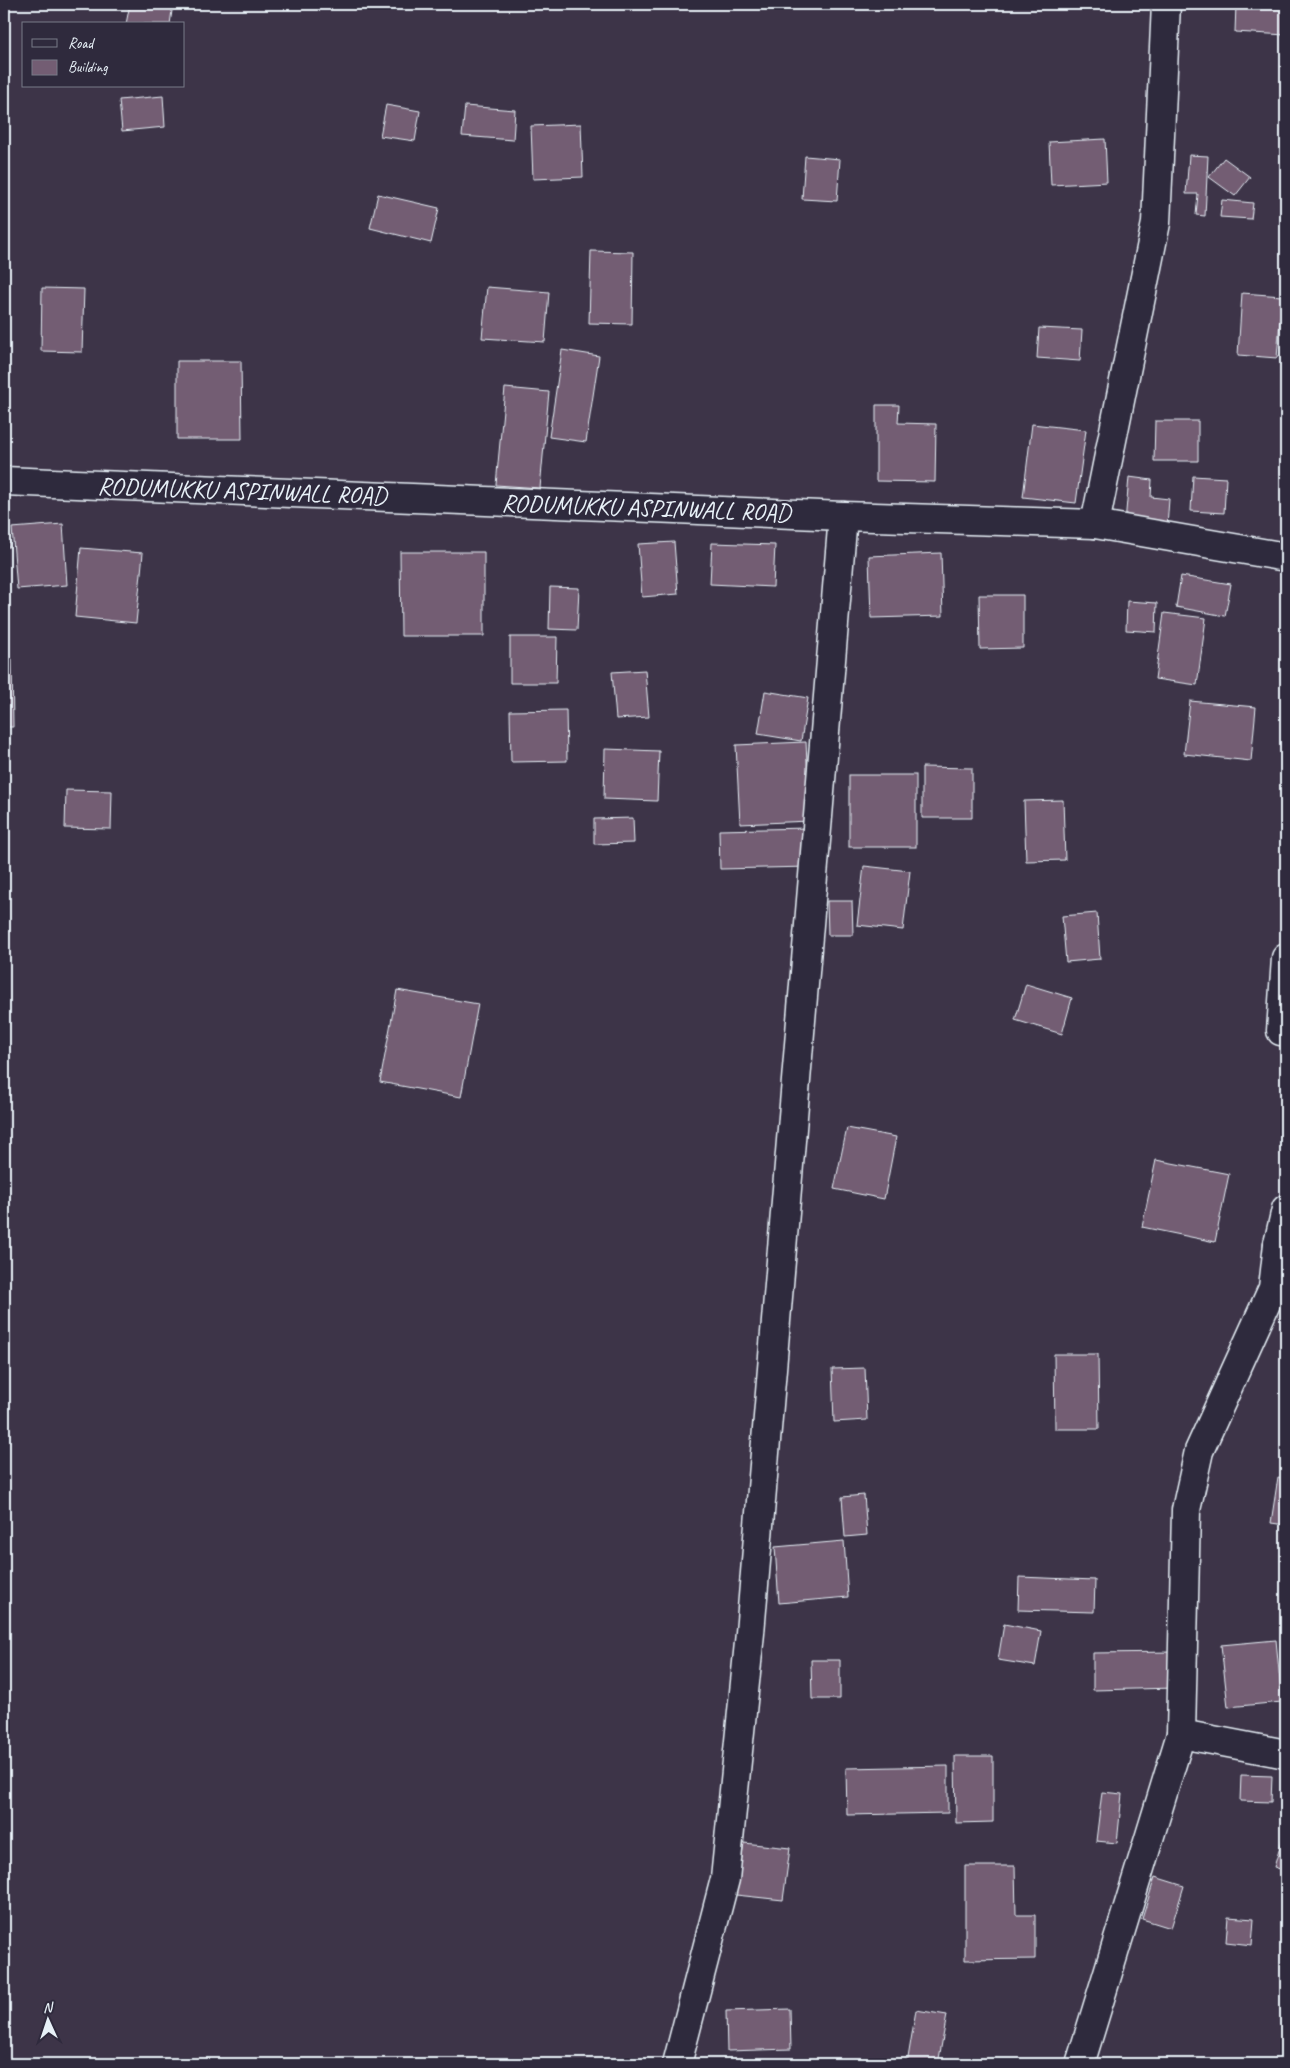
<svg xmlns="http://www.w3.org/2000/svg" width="1290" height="2068" font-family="Caveat,sans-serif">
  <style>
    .building { fill: #735d73; stroke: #e8f1f8 }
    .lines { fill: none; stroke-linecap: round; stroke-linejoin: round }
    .minor-casing { stroke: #e8f1f8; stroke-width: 31 }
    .minor { stroke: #2f2a3d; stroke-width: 28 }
    .labels { text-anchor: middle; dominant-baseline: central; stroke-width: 4.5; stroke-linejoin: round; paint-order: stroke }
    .street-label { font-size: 25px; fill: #e8f1f8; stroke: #2f2a3d }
  </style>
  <rect width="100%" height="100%" fill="#3d3448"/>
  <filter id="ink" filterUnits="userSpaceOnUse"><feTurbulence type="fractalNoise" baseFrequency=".02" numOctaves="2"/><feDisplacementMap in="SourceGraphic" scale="10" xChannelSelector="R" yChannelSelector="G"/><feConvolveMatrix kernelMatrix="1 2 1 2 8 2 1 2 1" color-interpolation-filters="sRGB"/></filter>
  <g filter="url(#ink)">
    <g class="building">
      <path d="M 130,4 L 173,4 L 170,24 L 126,24 Z"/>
      <path d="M 1236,4 L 1286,4 L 1286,35 L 1235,32 Z"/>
      <path d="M 163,96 L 165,127 L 122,131 L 119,100 Z"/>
      <path d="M 386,105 L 420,111 L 415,141 L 380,136 Z"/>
      <path d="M 465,106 L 515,110 L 513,140 L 462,136 Z"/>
      <path d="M 581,124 L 583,177 L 533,179 L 531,126 Z"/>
      <path d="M 1105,139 L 1107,182 L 1051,185 L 1049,142 Z"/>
      <path d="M 1189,155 L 1208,156 L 1205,216 L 1196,215 L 1198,194 L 1186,194 Z"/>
      <path d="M 805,156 L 840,159 L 837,201 L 802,199 Z"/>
      <path d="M 1224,158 L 1250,177 L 1235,196 L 1209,177 Z"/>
      <path d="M 378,194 L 439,208 L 431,243 L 370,228 Z"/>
      <path d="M 1222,200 L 1253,203 L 1251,219 L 1220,217 Z"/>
      <path d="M 591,251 L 633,252 L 632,324 L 589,323 Z"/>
      <path d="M 487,287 L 549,292 L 545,342 L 482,338 Z"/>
      <path d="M 42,288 L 84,289 L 82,352 L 41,351 Z"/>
      <path d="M 1242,293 L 1282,296 L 1277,358 L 1238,355 Z"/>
      <path d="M 1039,328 L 1082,330 L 1080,361 L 1037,358 Z"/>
      <path d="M 562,350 L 599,356 L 586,442 L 549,437 Z"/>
      <path d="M 177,361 L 241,361 L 242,439 L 177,439 Z"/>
      <path d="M 505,388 L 549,392 L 540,488 L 496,485 Z"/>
      <path d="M 876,405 L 899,405 L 898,423 L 936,424 L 935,482 L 876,481 Z"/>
      <path d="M 1155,421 L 1198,421 L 1198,461 L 1154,461 Z"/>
      <path d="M 1032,424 L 1086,430 L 1076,503 L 1023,497 Z"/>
      <path d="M 1193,476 L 1226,478 L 1224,513 L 1191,511 Z"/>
      <path d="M 1129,477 L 1152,480 L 1151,497 L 1169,499 L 1167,527 L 1125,523 Z"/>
      <rect x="4" y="515" width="5" height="32"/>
      <path d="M 63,524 L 67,585 L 17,589 L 12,528 Z"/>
      <path d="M 674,542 L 678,594 L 642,597 L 638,544 Z"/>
      <path d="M 712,543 L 775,545 L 773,587 L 710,584 Z"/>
      <path d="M 81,548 L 143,553 L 136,623 L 75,617 Z"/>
      <path d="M 400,552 L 484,552 L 484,636 L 401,636 Z"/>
      <path d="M 941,553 L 943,616 L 871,618 L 869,556 Z"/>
      <path d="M 1181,576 L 1231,584 L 1225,616 L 1176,607 Z"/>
      <path d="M 550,587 L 579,588 L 577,630 L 549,629 Z"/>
      <path d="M 979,595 L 1023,595 L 1023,648 L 980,649 Z"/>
      <path d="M 1127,601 L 1157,603 L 1156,632 L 1126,630 Z"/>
      <path d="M 1164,613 L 1206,618 L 1197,685 L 1155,679 Z"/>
      <path d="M 510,637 L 557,637 L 556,683 L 510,683 Z"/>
      <path d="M 4,659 L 12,659 L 13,727 L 4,727 Z"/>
      <path d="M 645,670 L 649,717 L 616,719 L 612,672 Z"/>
      <path d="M 765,691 L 808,698 L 801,741 L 758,734 Z"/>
      <path d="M 1190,701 L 1256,707 L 1251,761 L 1184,754 Z"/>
      <path d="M 566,710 L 567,761 L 511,762 L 510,711 Z"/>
      <path d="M 806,742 L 810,821 L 740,824 L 736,745 Z"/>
      <path d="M 605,749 L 659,751 L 657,801 L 604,799 Z"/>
      <path d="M 922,767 L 972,768 L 972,818 L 922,818 Z"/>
      <rect x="849" y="775" width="67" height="72"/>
      <path d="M 66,790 L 112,791 L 111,829 L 65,828 Z"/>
      <path d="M 1063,800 L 1065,860 L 1026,861 L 1024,801 Z"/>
      <path d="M 633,818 L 634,843 L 594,844 L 594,819 Z"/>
      <path d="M 808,828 L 809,867 L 720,869 L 719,830 Z"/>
      <path d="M 864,866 L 910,871 L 903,930 L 857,925 Z"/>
      <path d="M 827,901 L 852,901 L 853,935 L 828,935 Z"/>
      <path d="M 1097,913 L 1100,959 L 1066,962 L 1062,916 Z"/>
      <path d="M 1026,984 L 1072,998 L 1062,1034 L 1015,1020 Z"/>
      <path d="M 397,990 L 478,1004 L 461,1097 L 380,1082 Z"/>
      <path d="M 847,1128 L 896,1137 L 884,1199 L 834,1189 Z"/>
      <path d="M 1156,1160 L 1229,1174 L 1215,1242 L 1142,1227 Z"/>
      <path d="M 1054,1354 L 1098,1354 L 1099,1429 L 1055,1429 Z"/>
      <path d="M 865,1368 L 867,1420 L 834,1422 L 832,1369 Z"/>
      <path d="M 1278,1477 L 1286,1479 L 1286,1525 L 1271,1523 Z"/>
      <path d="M 864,1495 L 867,1535 L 845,1537 L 842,1497 Z"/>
      <path d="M 844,1541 L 848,1597 L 779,1603 L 775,1547 Z"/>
      <path d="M 1019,1577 L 1095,1580 L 1094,1612 L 1018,1610 Z"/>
      <path d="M 1004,1624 L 1041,1631 L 1035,1666 L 998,1660 Z"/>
      <path d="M 1276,1640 L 1282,1702 L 1228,1707 L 1221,1645 Z"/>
      <path d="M 1175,1652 L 1176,1688 L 1093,1690 L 1093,1653 Z"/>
      <path d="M 811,1660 L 840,1660 L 840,1699 L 812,1699 Z"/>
      <path d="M 955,1756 L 993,1756 L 993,1822 L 956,1823 Z"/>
      <path d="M 948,1766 L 948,1813 L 847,1815 L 846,1768 Z"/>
      <path d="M 1241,1775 L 1272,1776 L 1271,1802 L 1240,1801 Z"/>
      <path d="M 1102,1792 L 1122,1794 L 1117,1843 L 1096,1841 Z"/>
      <path d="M 1286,1827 L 1286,1871 L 1274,1867 Z"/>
      <path d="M 744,1843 L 790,1848 L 783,1900 L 736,1895 Z"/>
      <path d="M 965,1866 L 1015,1866 L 1016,1915 L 1035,1915 L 1035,1959 L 965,1960 Z"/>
      <path d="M 1155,1877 L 1184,1886 L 1171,1928 L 1142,1919 Z"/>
      <path d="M 1228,1917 L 1254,1919 L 1252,1945 L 1226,1942 Z"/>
      <path d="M 790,2009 L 791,2049 L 727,2051 L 726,2011 Z"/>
      <path d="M 916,2010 L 947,2015 L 938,2064 L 907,2064 Z"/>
    </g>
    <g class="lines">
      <g class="minor-casing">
        <g id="minor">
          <path d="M 4,481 L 843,516 L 1095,524 L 1286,557"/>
          <path d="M 1095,524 L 1156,223 L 1166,4"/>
          <path d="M 1286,958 L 1281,1031 L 1286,1032"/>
          <path d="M 1278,1244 L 1286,1209"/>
          <path d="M 1181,1734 L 1286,1754"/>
          <path d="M 677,2064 L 725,1879 L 750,1633 L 843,516"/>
          <path d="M 1080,2064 L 1181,1734 L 1186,1510 L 1199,1451 L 1273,1288 L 1278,1244 L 1286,1246"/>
        </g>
      </g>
      <use href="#minor" class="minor"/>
    </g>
  </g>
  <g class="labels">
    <g class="street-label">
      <text transform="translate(242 491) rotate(2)">RODUMUKKU ASPINWALL ROAD</text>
      <text transform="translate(646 508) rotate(2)">RODUMUKKU ASPINWALL ROAD</text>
    </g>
  </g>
  <rect width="1290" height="2068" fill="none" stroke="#2f2a3d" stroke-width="20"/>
  <rect x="10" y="10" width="1270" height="2048" fill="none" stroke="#e8f1f8" stroke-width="2" filter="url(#ink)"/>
  <rect x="22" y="22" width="162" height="65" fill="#2f2a3d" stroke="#797a88"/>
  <rect x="32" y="39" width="25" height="8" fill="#2f2a3d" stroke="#797a88"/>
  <text x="68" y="48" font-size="15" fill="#e8f1f8">Road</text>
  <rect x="32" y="60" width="25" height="15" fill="#735d73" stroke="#797a88"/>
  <text x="68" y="72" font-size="15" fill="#e8f1f8">Building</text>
  <g transform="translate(48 2020) rotate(357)" stroke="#2f2a3d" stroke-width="4" paint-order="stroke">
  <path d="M0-4L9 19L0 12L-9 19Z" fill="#e8f1f8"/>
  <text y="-8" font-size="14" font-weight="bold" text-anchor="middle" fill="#e8f1f8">N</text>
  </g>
</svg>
